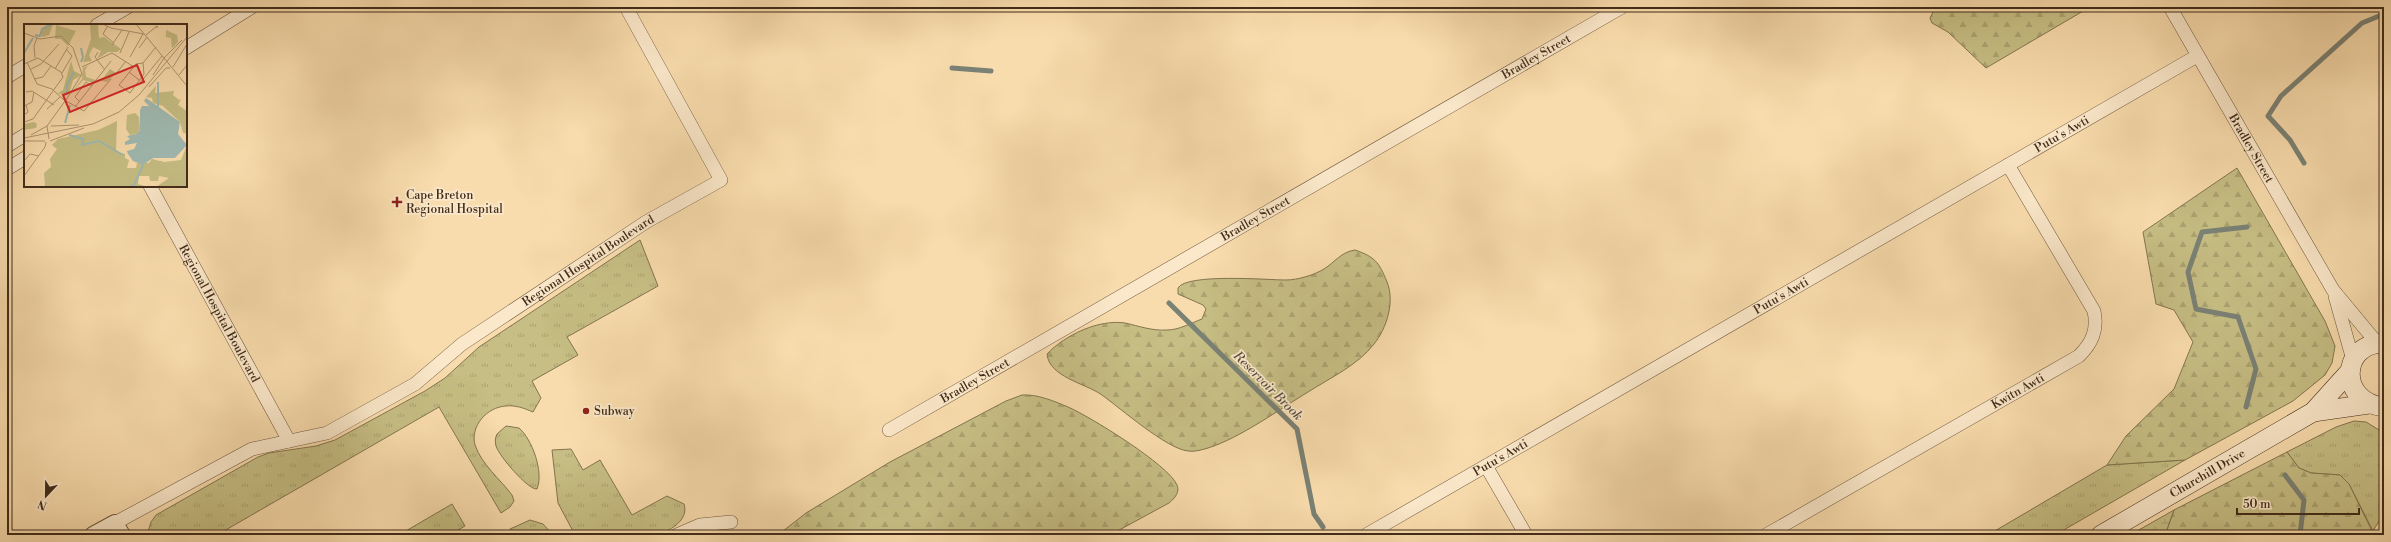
<svg xmlns="http://www.w3.org/2000/svg" width="2391" height="542" font-family="'Libre Bodoni',serif">
  <style>
    .grass { fill: url(#grass-tufts); stroke: #84754f }
    .forest { fill: url(#forest-firs); stroke: #84754f }
    .wetland { fill: url(#wetland-marsh); stroke: #84754f }
    .lines { fill: none; stroke-linecap: round; stroke-linejoin: round }
    .stream { stroke: #7a8175; stroke-width: 5 }
    .minor-casing { stroke: #6f583f; stroke-width: 14 }
    .tertiary-casing { stroke: #6f583f; stroke-width: 18 }
    .secondary-casing { stroke: #412c1a; stroke-width: 20 }
    .minor { stroke: #fbe8ca; stroke-width: 13 }
    .tertiary { stroke: #fbe8ca; stroke-width: 16 }
    .secondary { stroke: #fbe8ca; stroke-width: 19 }
    .poi-dot { fill: #8f2418; stroke: #fbe8ca; stroke-width: 1.5 }
    .labels { text-anchor: middle; dominant-baseline: central; stroke-width: 3.5; stroke-linejoin: round; paint-order: stroke }
    .street-label { font-size: 12px; fill: #412c1a; stroke: #fbe8ca }
    .poi-label { font-size: 12px; fill: #412c1a; stroke: #fbe8ca; text-anchor: start }
    .water-label { font-size: 13px; font-style: italic; fill: #595040; stroke: #fbe8ca }
    .inset-river { fill: none; stroke: #a0bab2; stroke-width: 2 }
    .inset-road { fill: none; stroke: #af9672; stroke-width: 1 }
    .view { fill: #d62828; fill-opacity: 0.15; stroke: #d62828; stroke-width: 2 }
    .inset-edge { fill: none; stroke: #412c1a; stroke-width: 2 }
  </style>
  <defs>
    <pattern id="grass-tufts" width="24" height="20" patternUnits="userSpaceOnUse"><rect width="24" height="20" fill="#c6be84"/><path d="M3 7l-1-3M5 7V3M7 7l1-3M15 17l-1-3M17 17v-4M19 17l1-3" fill="none" stroke="#aba371"/></pattern>
    <pattern id="forest-firs" width="22" height="20" patternUnits="userSpaceOnUse"><rect width="22" height="20" fill="#c6be84"/><path d="M5 1l3.5 6h-7zM16 11l3.5 6h-7z" fill="#aba371"/></pattern>
    <pattern id="wetland-marsh" width="20" height="14" patternUnits="userSpaceOnUse"><rect width="20" height="14" fill="#c6be84"/><path d="M1 5h8M5 5V1M11 12h8M15 12V8" fill="none" stroke="#aba371"/></pattern>
  </defs>
  <rect width="100%" height="100%" fill="#f9dcad"/>
  <filter id="stains"><feTurbulence type="fractalNoise" baseFrequency=".005" numOctaves="4"/><feColorMatrix values="0 0 0 0 .2 0 0 0 0 .09 0 0 0 0 .02 0 0 0 .5 -.17"/></filter>
  <radialGradient id="worn" r=".72"><stop offset=".6" stop-color="#630" stop-opacity="0"/><stop offset="1" stop-color="#630" stop-opacity=".3"/></radialGradient>
  <g class="grass">
    <path d="M 640,240 L 658,286 L 567,337 L 578,355 L 532,381 L 541,398 L 533,412 C 524,408 515,405 506,406 C 487,407 470,426 475,445 C 482,465 500,479 512,495 L 514,501 L 510,507 L 501,513 L 439,407 L 217,535 L 147,535 L 151,522 L 156,515 L 258,457 L 269,453 L 316,446 L 335,440 L 425,391 L 445,378 L 479,347 Z"/>
    <path d="M 2354,421 L 2366,422 L 2384,433 L 2384,517 L 2379,521 L 2373,531 L 2349,484 L 2340,475 L 2311,473 L 2299,468 L 2287,452 L 2336,427 Z"/>
    <path d="M 506,426 L 519,428 C 532,439 544,472 537,489 C 528,490 499,456 496,446 C 495,442 495,438 497,434 Z"/>
    <path d="M 571,449 L 583,470 L 600,460 L 632,515 L 667,496 L 684,504 C 689,519 672,530 659,534 C 648,539 591,535 575,535 L 558,503 L 552,450 Z"/>
    <path d="M 2185,460 L 2055,535 L 1988,535 L 2107,465 Z"/>
    <path d="M 452,504 L 465,526 L 449,535 L 399,535 Z"/>
    <path d="M 530,520 L 543,524 L 553,535 L 513,535 L 510,529 Z"/>
  </g>
  <g class="forest">
    <path d="M 1939,7 L 2090,7 L 1986,68 L 1948,32 L 1932,23 L 1930,18 L 1933,12 Z"/>
    <path d="M 2237,168 L 2325,321 L 2335,346 L 2332,363 L 2325,375 L 2293,401 L 2185,460 L 2107,465 L 2126,436 L 2174,389 L 2193,342 L 2174,310 L 2156,304 L 2143,232 Z"/>
    <path d="M 1355,250 C 1375,257 1379,262 1387,282 C 1395,301 1387,328 1374,344 C 1358,365 1330,378 1308,392 C 1280,409 1240,438 1208,448 C 1201,450 1195,452 1188,451 C 1167,449 1120,408 1102,395 C 1085,383 1049,377 1047,354 C 1065,335 1099,319 1125,323 C 1139,326 1152,331 1167,330 C 1179,330 1191,323 1202,319 L 1206,309 L 1203,305 L 1178,294 L 1178,288 C 1187,273 1268,280 1286,280 C 1298,280 1314,275 1324,269 C 1335,262 1341,252 1355,250 Z"/>
    <path d="M 1022,395 C 1037,394 1054,401 1068,407 C 1089,416 1169,465 1177,485 C 1180,492 1175,498 1169,503 L 1110,535 L 778,535 L 806,513 L 890,462 L 1006,401 Z"/>
    <path d="M 2287,452 L 2299,468 L 2311,473 L 2340,475 L 2349,484 L 2374,535 L 2165,535 L 2174,510 Z"/>
  </g>
  <path class="wetland" d="M 2174,510 L 2165,535 L 2130,535 Z"/>
  <g class="lines">
    <g class="stream">
      <path d="M 952,68 L 991,71"/>
      <path d="M 2304,163 L 2290,140 L 2268,116 L 2281,96 L 2362,23 L 2384,14"/>
      <path d="M 1169,303 L 1297,429 L 1314,514 L 1323,527"/>
      <path d="M 2246,407 L 2256,369 L 2238,317 L 2196,309 L 2188,272 L 2202,232 L 2247,227"/>
      <path d="M 2285,475 L 2304,500 L 2300,535"/>
    </g>
    <g class="minor-casing">
      <g id="minor">
        <path id="s1" d="M 2170,7 L 2333,290 L 2377,343"/>
        <path d="M 97,25 L 128,7"/>
        <path d="M 186,48 L 252,7"/>
        <path d="M 7,77 L 25,66"/>
        <path d="M 7,146 L 25,135"/>
        <path d="M 7,169 L 25,158"/>
        <path id="s2" d="M 150,186 L 289,441"/>
        <path d="M 2335,296 L 2353,360"/>
        <path id="s3" d="M 889,430 L 1622,7"/>
        <path d="M 1486,466 L 1526,535"/>
        <path id="s4" d="M 115,523 L 252,449 L 327,433 L 415,384 L 462,344 L 646,222 L 721,180 L 626,7"/>
        <path d="M 677,535 L 700,525 L 731,522"/>
        <path id="s5" d="M 1366,535 L 2197,56"/>
        <path id="s6" d="M 1766,535 L 2079,356 C 2092,343 2098,330 2094,311 L 2008,165"/>
      </g>
    </g>
    <g class="tertiary-casing">
      <path id="tertiary" d="M 93,535 L 115,523 L 122,535"/>
    </g>
    <g class="secondary-casing">
      <g id="secondary">
        <path d="M 2384,343 C 2340,343 2338,402 2384,407"/>
        <path d="M 2313,412 L 2369,404"/>
        <path id="s7" d="M 2101,535 L 2313,412 L 2350,371"/>
      </g>
    </g>
    <use href="#minor" class="minor"/>
    <use href="#tertiary" class="tertiary"/>
    <use href="#secondary" class="secondary"/>
  </g>
  <g class="poi-dot">
    <path d="M395 196h4v4h4v4h-4v4h-4v-4h-4v-4h4z"/>
    <circle cx="586" cy="411" r="4"/>
  </g>
  <g class="labels">
    <g class="street-label">
      <text stroke="none"><textPath href="#s3" startOffset="747">Bradley Street</textPath></text>
      <text stroke="none"><textPath href="#s5" startOffset="803">Putu's Awti</textPath></text>
      <text stroke="none"><textPath href="#s1" startOffset="163">Bradley Street</textPath></text>
      <text stroke="none"><textPath href="#s3" startOffset="423">Bradley Street</textPath></text>
      <text stroke="none"><textPath href="#s4" startOffset="546">Regional Hospital Boulevard</textPath></text>
      <text stroke="none"><textPath href="#s5" startOffset="479">Putu's Awti</textPath></text>
      <text stroke="none"><textPath href="#s2" startOffset="145">Regional Hospital Boulevard</textPath></text>
      <text stroke="none"><textPath href="#s3" startOffset="99">Bradley Street</textPath></text>
      <text stroke="none"><textPath href="#s6" startOffset="290">Kwitn Awti</textPath></text>
      <text stroke="none"><textPath href="#s5" startOffset="155">Putu's Awti</textPath></text>
      <text stroke="none"><textPath href="#s7" startOffset="123">Churchill Drive</textPath></text>
    </g>
    <g class="poi-label">
      <text x="406" y="195">Cape Breton<tspan x="406" dy="14">Regional Hospital</tspan></text>
      <text x="594" y="411">Subway</text>
    </g>
    <g class="water-label">
      <text transform="translate(1268 386) rotate(45)">Reservoir Brook</text>
    </g>
  </g>
  <g transform="translate(24 24)">
    <rect width="163" height="163" fill="#f9dcad"/>
    <path d="M 64,42 L 61,46 L 62,53 L 72,56 L 70,59 L 59,56 L 46,71 L 58,55 L 59,44 Z" fill="#c6be84"/>
    <path d="M 23,0 L 29,0 L 25,11 L 18,13 L 17,9 ZM 66,0 L 74,1 L 75,14 L 80,13 L 97,25 L 93,28 L 84,28 L 73,35 L 77,27 L 69,23 L 65,31 L 68,37 L 59,38 L 67,15 ZM 32,1 L 52,7 L 44,22 L 37,15 L 31,15 ZM 142,6 L 153,11 L 154,18 L 148,24 L 147,14 L 142,13 ZM 47,37 L 50,47 L 58,51 L 49,56 L 46,67 L 41,72 L 34,69 L 39,66 ZM 86,45 L 92,49 L 83,58 L 77,57 ZM 132,62 L 131,69 L 150,67 L 149,71 L 155,76 L 157,75 L 154,81 L 163,87 L 163,119 L 163,110 L 159,109 L 156,98 L 139,82 L 129,79 L 128,74 L 122,73 ZM 111,89 L 115,93 L 116,105 L 114,110 L 106,111 L 102,105 L 103,91 ZM 93,97 L 92,128 L 101,130 L 101,134 L 105,136 L 103,144 L 112,144 L 113,139 L 125,139 L 128,135 L 140,138 L 157,136 L 163,121 L 163,163 L 132,163 L 145,154 L 135,152 L 134,157 L 126,157 L 125,152 L 115,152 L 114,160 L 124,163 L 21,163 L 20,149 L 27,143 L 26,135 L 33,125 L 28,121 L 34,115 L 74,106 Z" fill="#c6be84"/>
    <path d="M 138,137 L 144,145 L 133,144 L 129,149 L 129,143 L 123,141 L 127,138 Z" fill="#c6be84"/>
    <path d="M 10,98 L 13,100 L 12,104 L 0,106 L 0,100 Z" fill="#c6be84"/>
    <path d="M 122,74 L 156,98 L 154,110 L 163,121 L 151,134 L 129,134 L 119,141 L 109,137 L 104,130 L 103,127 L 110,125 L 113,119 L 101,121 L 101,118 L 106,115 L 103,112 L 113,110 L 116,106 L 116,86 L 118,82 L 125,82 L 120,77 Z" fill="#a0bab2"/>
    <path class="inset-river" d="M 11,11 L 16,12 L 18,5 L 28,0M 57,24 L 59,33 L 57,38M 0,29 L 9,14M 134,58 L 134,83M 43,71 L 43,61 L 50,48M 41,99 L 46,81M 45,111 L 59,115 L 58,121 L 75,117 L 99,131M 105,163 L 110,161 L 119,141"/>
    <path class="inset-road" d="M 79,0 L 87,4 L 120,10M 112,0 L 163,62M 83,3 L 79,10 L 90,19M 0,9 L 16,15 L 37,12 L 49,24 L 58,50 L 42,76M 122,11 L 133,2 L 134,3 L 131,3M 88,21 L 98,6M 115,24 L 123,13M 74,28 L 71,33 L 81,46M 96,29 L 105,8M 106,33 L 119,10M 11,34 L 10,22 L 13,14M 3,38 L 13,60 L 28,65 L 40,76M 119,39 L 120,50 L 106,69 L 95,61 L 112,40 ZM 119,39 L 132,23M 0,40 L 14,34 L 37,48 L 39,53 L 9,95 L 0,98M 58,43 L 88,29 L 110,43M 149,43 L 163,20M 7,45 L 17,40 L 35,20M 31,45 L 44,23M 105,48 L 115,56M 38,49 L 48,32 L 43,26M 91,51 L 102,37M 129,51 L 140,34 L 158,16M 155,51 L 163,41M 10,55 L 19,53 L 27,42M 116,59 L 138,32M 125,63 L 142,44 L 146,44M 2,68 L 8,67 L 30,81M 42,77 L 60,87 L 87,55M 56,78 L 51,73 L 62,58 L 68,62M 0,82 L 8,78 L 10,68M 51,83 L 87,37M 23,85 L 36,73M 0,91 L 4,88 L 2,81M 27,102 L 55,101M 7,111 L 23,102M 0,114 L 69,100 L 95,88 L 115,71 L 163,13M 25,115 L 23,102 L 41,77M 0,117 L 21,117M 26,117 L 60,104M 0,137 L 6,130 L 15,132M 0,152 L 21,123 L 22,118"/>
    <path class="view" d="M 113,41 L 120,58 L 46,88 L 39,71 Z"/>
    <rect width="163" height="163" class="inset-edge"/>
  </g>
  <rect width="2391" height="542" fill="none" stroke="#f9dcad" stroke-width="24"/>
  <rect x="8" y="8" width="2375" height="526" fill="none" stroke="#412c1a" stroke-width="2"/>
  <rect x="12" y="12" width="2367" height="518" fill="none" stroke="#412c1a"/>
  <g transform="translate(46 496) rotate(202)" stroke="#fbe8ca" stroke-width="3" paint-order="stroke">
  <path d="M0-3L7 15L0 10L-7 15Z" fill="#412c1a"/>
  <text y="-6" font-size="11" font-weight="bold" text-anchor="middle" fill="#412c1a">N</text>
  </g>
  <path d="M2237 508v6h122v-6" fill="none" stroke="#412c1a" stroke-width="2"/>
  <text x="2243" y="508" font-size="12" fill="#412c1a" stroke="#fbe8ca" stroke-width="3" paint-order="stroke">50 m</text>
  <rect width="100%" height="100%" filter="url(#stains)"/>
  <rect width="100%" height="100%" fill="url(#worn)"/>
</svg>
